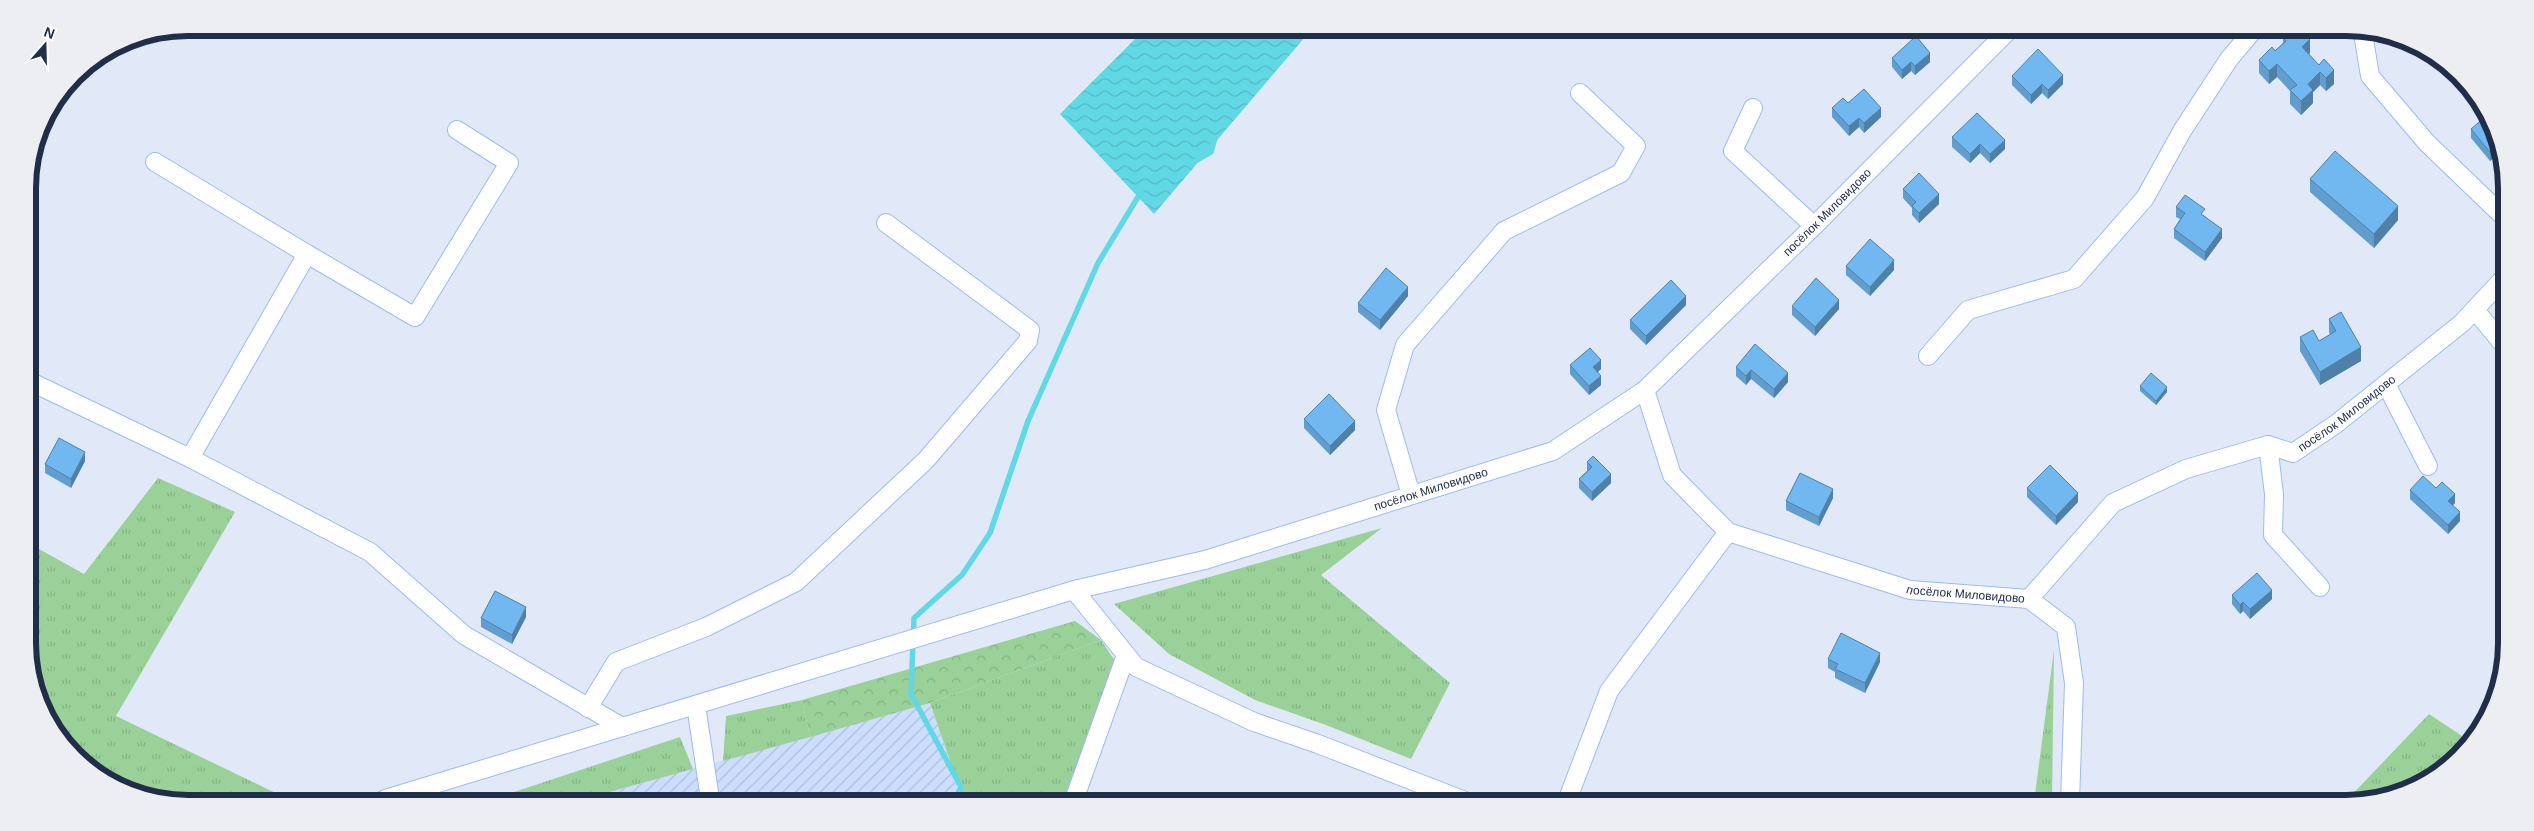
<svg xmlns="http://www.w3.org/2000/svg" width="2534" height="831" font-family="Helvetica,sans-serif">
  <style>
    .industrial { fill: url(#industrial-furrows) }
    .grass { fill: url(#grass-tufts) }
    .forest { fill: url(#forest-crowns) }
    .water { fill: url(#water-waves) }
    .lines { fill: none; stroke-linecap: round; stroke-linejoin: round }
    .stream { stroke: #61d9e4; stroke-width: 5.5 }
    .minor-casing { stroke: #9dbaf3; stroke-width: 20 }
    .minor { stroke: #fff; stroke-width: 18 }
    .wall { fill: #619ece }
    .shaded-wall { fill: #4f81a8 }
    .building { fill: #71b8f0; stroke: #4f81a8 }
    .labels { text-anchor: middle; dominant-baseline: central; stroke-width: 4.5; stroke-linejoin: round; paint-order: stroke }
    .street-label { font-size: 12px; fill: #202e4a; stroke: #fff }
    .rim { fill: none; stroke: #202e4a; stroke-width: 6 }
  </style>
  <defs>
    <pattern id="industrial-furrows" width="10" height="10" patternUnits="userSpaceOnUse" patternTransform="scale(1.25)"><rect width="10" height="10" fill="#ccddfd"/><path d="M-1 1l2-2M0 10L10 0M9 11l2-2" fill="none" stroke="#afbeda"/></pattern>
    <pattern id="grass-tufts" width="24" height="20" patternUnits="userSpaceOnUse" patternTransform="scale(1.25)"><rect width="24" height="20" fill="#9ad198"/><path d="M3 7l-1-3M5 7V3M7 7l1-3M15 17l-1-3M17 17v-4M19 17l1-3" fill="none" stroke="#84b484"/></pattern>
    <pattern id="forest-crowns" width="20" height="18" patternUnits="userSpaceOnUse" patternTransform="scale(1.25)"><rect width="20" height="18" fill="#9ad198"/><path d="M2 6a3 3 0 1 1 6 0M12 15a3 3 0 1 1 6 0" fill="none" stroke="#84b484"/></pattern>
    <pattern id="water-waves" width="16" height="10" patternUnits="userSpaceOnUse" patternTransform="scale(1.25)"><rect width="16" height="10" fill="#61d9e4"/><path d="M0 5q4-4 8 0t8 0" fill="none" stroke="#54bbc5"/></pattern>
  </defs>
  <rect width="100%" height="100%" fill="#e1e9f8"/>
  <path class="industrial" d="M 930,703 L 960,789 L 955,800 L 584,799 Z"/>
  <g class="grass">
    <path d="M 158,478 L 235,512 L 116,716 L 286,798 L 146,798 L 107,782 L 68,749 L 31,674 L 30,544 L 84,574 Z"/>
    <path d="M 1382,528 L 1321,575 L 1450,683 L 1411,759 L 1326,725 L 1255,700 L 1169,654 L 1114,604 Z"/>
    <path d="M 1101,640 L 1119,667 L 1064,800 L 955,800 L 960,789 L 930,703 Z"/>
    <path d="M 2054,650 L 2052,802 L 2034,802 Z"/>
    <path d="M 802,700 L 810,737 L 723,761 L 726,716 Z"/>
    <path d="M 2429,714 L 2471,742 C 2462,751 2454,763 2444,770 C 2416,791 2378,803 2344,803 Z"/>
    <path d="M 680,737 L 693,769 L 584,799 L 493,799 Z"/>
  </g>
  <path class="forest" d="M 1075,621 L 1101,640 L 930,703 L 810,737 L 802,700 Z"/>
  <path class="water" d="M 1144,30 L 1311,30 L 1154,214 L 1060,114 Z"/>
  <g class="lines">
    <g class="stream">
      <path d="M 1197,160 L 1211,152 L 1215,138"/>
      <path d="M 955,800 L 961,787 L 911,694 L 914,618 L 962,575 L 990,533 L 1028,421 L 1098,263 L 1141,192"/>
    </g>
    <g class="minor-casing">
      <g id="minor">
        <path d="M 2363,33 L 2370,76 L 2427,143 L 2503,216"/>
        <path d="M 1753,108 L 1733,151 L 1814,226"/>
        <path d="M 155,162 L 307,254"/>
        <path d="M 2475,310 L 2503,344"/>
        <path d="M 1928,356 L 1968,310 L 2074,279 L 2145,198 L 2182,131 L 2229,59 L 2251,33"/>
        <path d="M 29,381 L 190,458 L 370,552 L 464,635 L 622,727"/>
        <path d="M 2386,384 L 2428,466"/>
        <path id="s1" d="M 1645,390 L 1672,475 L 1728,532 L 1910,590 L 2029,599 L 2113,503 L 2186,469 L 2268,445 L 2293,453 L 2336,424 L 2462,323 L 2503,279"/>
        <path d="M 2268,445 L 2274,494 L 2273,535 L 2320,587"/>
        <path d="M 190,458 L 307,254 L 415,317 L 509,163 L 457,130"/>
        <path d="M 1411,495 L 1386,410 L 1405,345 L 1504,231 L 1621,173 L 1636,146 L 1580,93"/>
        <path d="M 1074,590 L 1136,667 L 1254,722 L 1318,744 L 1465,801"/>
        <path d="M 2029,599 L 2066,627 L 2074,683 L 2070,802"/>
        <path d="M 696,705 L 710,799"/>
        <path d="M 588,708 L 616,662 L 706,627 L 796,582 L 926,460 L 1028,341 L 1030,330 L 886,223"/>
        <path id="s2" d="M 385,799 L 1074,590 L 1205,560 L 1553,451 L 1645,390 L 1814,226 L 2007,32"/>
        <path d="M 1074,800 L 1126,655"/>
        <path d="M 1567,801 L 1609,691 L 1728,532"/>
      </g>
    </g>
    <use href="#minor" class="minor"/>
  </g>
  <g class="wall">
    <path d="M 2283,37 L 2310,53 L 2309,54 L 2334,84 L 2326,91 L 2320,85 L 2313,92 L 2313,103 L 2301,115 L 2290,104 L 2290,91 L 2277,77 L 2269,84 L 2259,73 L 2259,60 L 2275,51 L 2283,43 Z"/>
    <path d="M 1892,58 L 1930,62 L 1915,75 L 1911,71 L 1902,79 L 1892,67 Z"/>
    <path d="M 2012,76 L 2063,84 L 2048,99 L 2042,93 L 2031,104 L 2012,85 Z"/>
    <path d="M 1848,103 L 1881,117 L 1864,133 L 1859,127 L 1849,136 L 1832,117 L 1832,108 Z"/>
    <path d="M 2471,129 L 2501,152 L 2490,161 L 2471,138 Z"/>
    <path d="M 1952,137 L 2005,149 L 1990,163 L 1980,153 L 1970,163 L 1952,147 Z"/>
    <path d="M 2310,179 L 2398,220 L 2374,248 L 2310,192 Z"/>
    <path d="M 1903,189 L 1939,204 L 1919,223 L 1912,215 L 1912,208 L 1903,198 Z"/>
    <path d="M 2176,207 L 2205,216 L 2222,238 L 2205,261 L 2174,238 L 2174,229 L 2180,219 L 2176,217 Z"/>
    <path d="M 1846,266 L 1894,270 L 1870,296 L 1846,275 Z"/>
    <path d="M 1408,296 L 1380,330 L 1358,312 L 1358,303 Z"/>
    <path d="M 1686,305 L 1646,345 L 1630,329 L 1630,320 Z"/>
    <path d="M 1792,306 L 1839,309 L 1815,336 L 1792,315 Z"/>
    <path d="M 2329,319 L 2361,361 L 2320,385 L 2300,351 L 2300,337 L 2319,341 L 2330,335 L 2329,332 Z"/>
    <path d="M 1755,344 L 1788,382 L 1774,398 L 1751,379 L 1746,385 L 1736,376 L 1736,367 Z"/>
    <path d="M 1570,365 L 1601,369 L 1598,372 L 1601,385 L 1589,395 L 1570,374 Z"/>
    <path d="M 2140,386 L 2167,392 L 2156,405 L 2140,391 Z"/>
    <path d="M 1304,419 L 1355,430 L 1330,455 L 1304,428 Z"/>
    <path d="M 85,461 L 71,488 L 45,473 L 45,464 Z"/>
    <path d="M 1587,462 L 1611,483 L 1592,501 L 1579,488 L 1579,479 L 1587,471 Z"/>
    <path d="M 2027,488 L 2078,502 L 2056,525 L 2027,497 Z"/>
    <path d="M 2436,488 L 2455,503 L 2453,505 L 2460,521 L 2448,534 L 2410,499 L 2410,490 Z"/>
    <path d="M 1833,498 L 1819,526 L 1786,510 L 1786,501 Z"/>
    <path d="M 2232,595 L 2272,599 L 2250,619 L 2243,611 L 2240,614 L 2232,604 Z"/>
    <path d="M 526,617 L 512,644 L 481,627 L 481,618 Z"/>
    <path d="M 1828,659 L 1880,662 L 1865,693 L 1835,678 L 1835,672 L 1828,668 Z"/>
  </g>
  <g class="shaded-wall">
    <path d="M 2310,39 L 2310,53 L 2302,60 L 2302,47 Z"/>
    <path d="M 1930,53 L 1930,62 L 1915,75 L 1915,66 Z"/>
    <path d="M 1911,62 L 1911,71 L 1902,79 L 1902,70 Z"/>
    <path d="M 2277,64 L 2277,77 L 2269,84 L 2269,71 Z"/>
    <path d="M 2334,70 L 2334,84 L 2326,91 L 2326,78 Z"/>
    <path d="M 2320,72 L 2320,85 L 2313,92 L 2313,103 L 2301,115 L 2301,101 L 2308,84 Z"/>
    <path d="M 2063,75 L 2063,84 L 2048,99 L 2048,90 Z"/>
    <path d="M 2042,84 L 2042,93 L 2031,104 L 2031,95 Z"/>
    <path d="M 1881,108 L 1881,117 L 1864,133 L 1864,123 Z"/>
    <path d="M 1859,118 L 1859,127 L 1849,136 L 1849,126 Z"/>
    <path d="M 2005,140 L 2005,149 L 1990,163 L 1990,154 Z"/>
    <path d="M 1980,144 L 1980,153 L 1970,163 L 1970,154 Z"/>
    <path d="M 2498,146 L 2501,152 L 2490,161 L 2490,152 Z"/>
    <path d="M 1939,194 L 1939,204 L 1919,223 L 1919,213 Z"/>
    <path d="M 2398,206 L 2398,220 L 2374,248 L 2374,234 Z"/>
    <path d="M 2222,229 L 2222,238 L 2205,261 L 2205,252 Z"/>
    <path d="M 1894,260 L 1894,270 L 1870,296 L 1870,287 Z"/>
    <path d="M 1408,287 L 1408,296 L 1380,330 L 1380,320 Z"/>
    <path d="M 1686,296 L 1686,305 L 1646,345 L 1646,336 Z"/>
    <path d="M 1839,300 L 1839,309 L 1815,336 L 1815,327 Z"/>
    <path d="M 2361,347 L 2361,361 L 2320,385 L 2320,372 Z"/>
    <path d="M 1601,360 L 1601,369 L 1593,376 L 1593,367 Z"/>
    <path d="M 1751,370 L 1751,379 L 1746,385 L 1746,376 Z"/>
    <path d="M 1788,373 L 1788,382 L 1774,398 L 1774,389 Z"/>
    <path d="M 1601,376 L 1601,385 L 1589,395 L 1589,386 Z"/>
    <path d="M 2167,387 L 2167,392 L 2156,405 L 2156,401 Z"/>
    <path d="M 1355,421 L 1355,430 L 1330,455 L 1330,446 Z"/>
    <path d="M 85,452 L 85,461 L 71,488 L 71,479 Z"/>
    <path d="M 1611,474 L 1611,483 L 1592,501 L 1592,492 Z"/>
    <path d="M 1833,489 L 1833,498 L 1819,526 L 1819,517 Z"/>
    <path d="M 2078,493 L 2078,502 L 2056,525 L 2056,516 Z"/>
    <path d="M 2455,494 L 2455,503 L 2448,510 L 2448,501 Z"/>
    <path d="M 2460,512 L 2460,521 L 2448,534 L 2448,525 Z"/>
    <path d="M 2272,590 L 2272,599 L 2250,619 L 2250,609 Z"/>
    <path d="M 2243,602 L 2243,611 L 2240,614 L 2240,605 Z"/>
    <path d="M 526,607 L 526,617 L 512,644 L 512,635 Z"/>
    <path d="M 1880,653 L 1880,662 L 1865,693 L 1865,683 Z"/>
  </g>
  <g class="building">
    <path d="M 2288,33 L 2304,33 L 2310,39 L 2302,47 L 2319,65 L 2324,59 L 2334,70 L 2326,78 L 2320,72 L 2308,84 L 2313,90 L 2301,101 L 2290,90 L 2297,85 L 2277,64 L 2269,71 L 2259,60 L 2272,47 L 2275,51 L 2286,41 L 2283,37 Z"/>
    <path d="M 1916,36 L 1930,53 L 1915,66 L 1911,62 L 1902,70 L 1892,58 Z"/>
    <path d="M 2038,49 L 2063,75 L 2048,90 L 2042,84 L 2031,95 L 2012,76 Z"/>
    <path d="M 1864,89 L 1881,108 L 1864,123 L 1859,118 L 1849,126 L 1832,108 L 1843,98 L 1848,103 Z"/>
    <path d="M 1977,113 L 2005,140 L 1990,154 L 1980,144 L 1970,154 L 1952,137 Z"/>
    <path d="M 2484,118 L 2498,146 L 2490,152 L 2471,129 Z"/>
    <path d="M 2335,151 L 2398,206 L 2374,234 L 2310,179 Z"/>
    <path d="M 1919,173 L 1939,194 L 1919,213 L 1912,206 L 1916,202 L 1903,189 Z"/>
    <path d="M 2185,195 L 2205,209 L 2201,214 L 2222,229 L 2205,252 L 2174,229 L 2185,213 L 2176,207 Z"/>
    <path d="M 1870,239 L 1894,260 L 1870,287 L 1846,266 Z"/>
    <path d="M 1386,268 L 1408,287 L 1380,320 L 1358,303 Z"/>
    <path d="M 1816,278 L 1839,300 L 1815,327 L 1792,306 Z"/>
    <path d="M 1671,280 L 1686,296 L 1646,336 L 1630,320 Z"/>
    <path d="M 2341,312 L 2361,347 L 2320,372 L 2300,337 L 2313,330 L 2319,341 L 2336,331 L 2329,319 Z"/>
    <path d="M 1755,344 L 1788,373 L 1774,389 L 1751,370 L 1746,376 L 1736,367 Z"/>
    <path d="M 1590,348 L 1601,360 L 1593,367 L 1601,376 L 1589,386 L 1570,365 Z"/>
    <path d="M 2151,373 L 2167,387 L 2156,401 L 2140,386 Z"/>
    <path d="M 1329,394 L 1355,421 L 1330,446 L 1304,419 Z"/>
    <path d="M 59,438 L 85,452 L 71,479 L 45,464 Z"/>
    <path d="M 1593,456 L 1611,474 L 1592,492 L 1579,479 L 1592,467 L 1587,462 Z"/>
    <path d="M 2050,465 L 2078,493 L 2056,516 L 2027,488 Z"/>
    <path d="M 1800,473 L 1833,489 L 1819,517 L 1786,501 Z"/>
    <path d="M 2423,476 L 2436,488 L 2442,482 L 2455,494 L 2448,501 L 2460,512 L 2448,525 L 2410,490 Z"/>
    <path d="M 2257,573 L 2272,590 L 2250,609 L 2243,602 L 2240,605 L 2232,595 Z"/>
    <path d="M 495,591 L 526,607 L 512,635 L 481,618 Z"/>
    <path d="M 1841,633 L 1880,653 L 1865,683 L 1835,669 L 1838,664 L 1828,659 Z"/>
  </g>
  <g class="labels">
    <g class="street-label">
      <text stroke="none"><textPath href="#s2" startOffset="1584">посёлок Миловидово</textPath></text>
      <text stroke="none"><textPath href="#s1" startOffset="866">посёлок Миловидово</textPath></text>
      <text stroke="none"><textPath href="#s2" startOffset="1091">посёлок Миловидово</textPath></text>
      <text stroke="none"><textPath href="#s1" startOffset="416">посёлок Миловидово</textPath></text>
    </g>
  </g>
  <path d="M0 0H2534V831H0ZM188 36H2346A152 152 0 0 1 2498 188V643A152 152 0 0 1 2346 795H188A152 152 0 0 1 36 643V188A152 152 0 0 1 188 36Z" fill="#edeef1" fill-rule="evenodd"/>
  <path class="rim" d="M188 36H2346A152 152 0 0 1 2498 188V643A152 152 0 0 1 2346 795H188A152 152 0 0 1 36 643V188A152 152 0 0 1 188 36Z"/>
  <g transform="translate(45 45) rotate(20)" stroke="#ffffff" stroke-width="4" paint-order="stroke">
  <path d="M0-4L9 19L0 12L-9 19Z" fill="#202e4a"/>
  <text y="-8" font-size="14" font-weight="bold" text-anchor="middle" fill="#202e4a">N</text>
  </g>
</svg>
